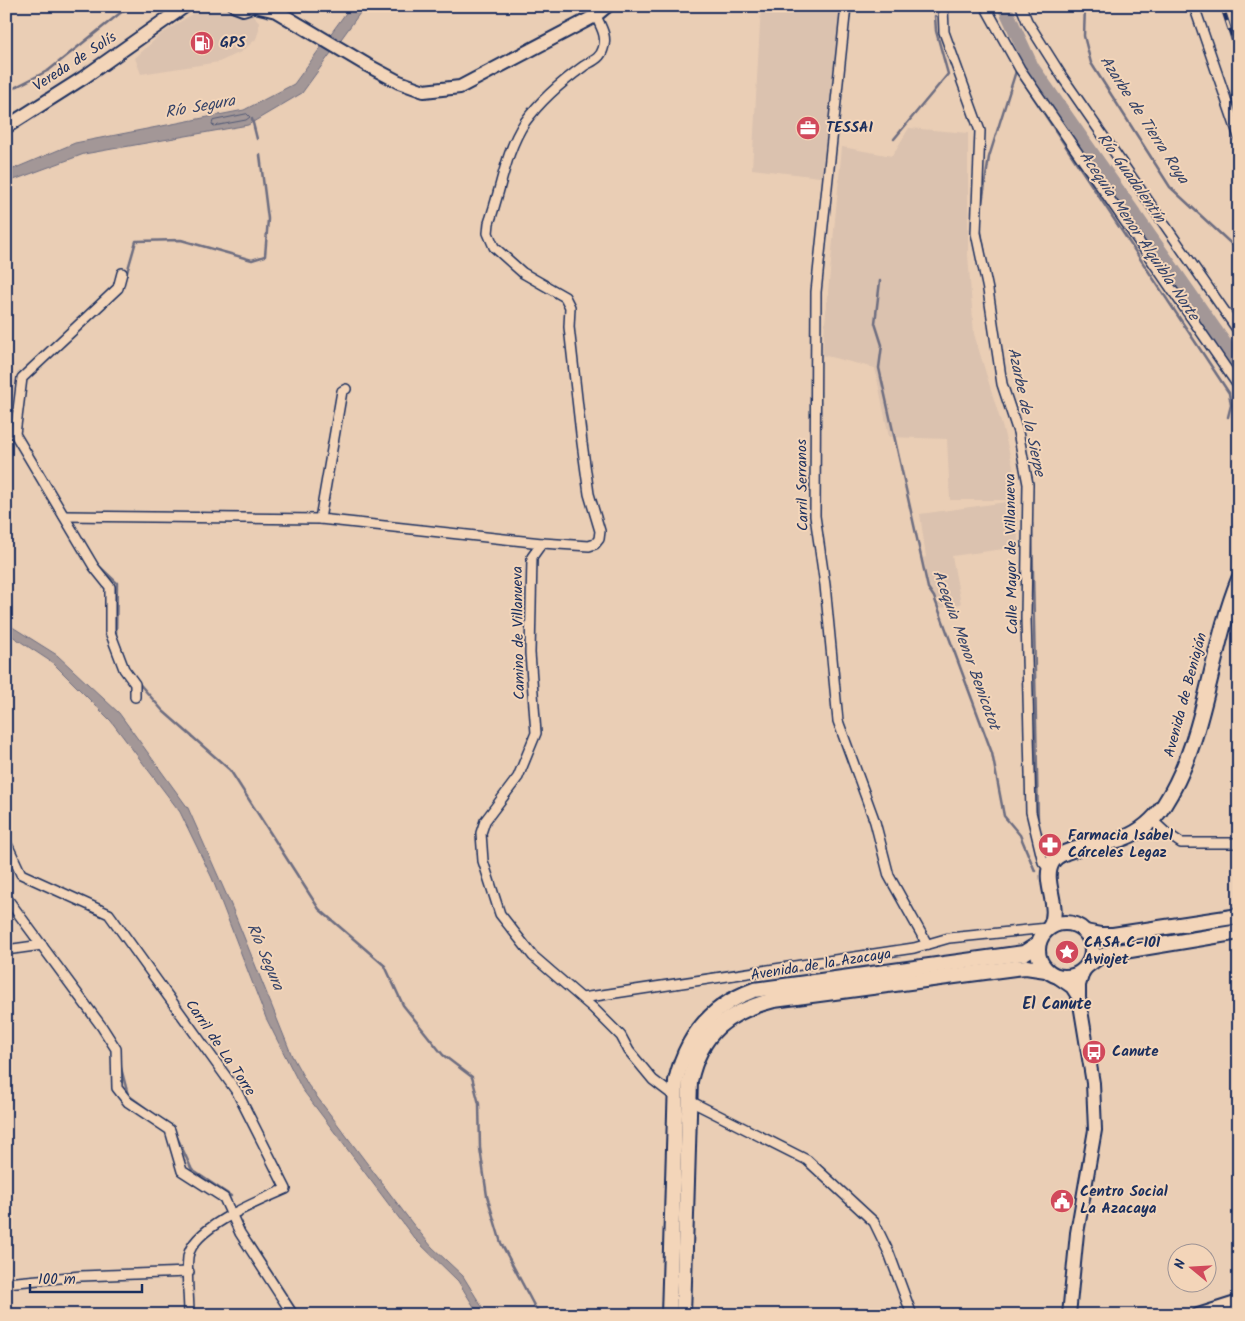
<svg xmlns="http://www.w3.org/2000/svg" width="1245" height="1321" font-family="Kalam,sans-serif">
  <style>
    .built { fill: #dbc2af }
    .water { fill: #a39797; stroke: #6d6d80 }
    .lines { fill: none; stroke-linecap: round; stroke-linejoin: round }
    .shore { stroke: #515975; stroke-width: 1 }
    .stream { stroke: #6d6d80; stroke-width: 2.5 }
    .river { stroke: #a39797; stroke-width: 14 }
    .street-casing { stroke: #1b2f5e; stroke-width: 12 }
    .secondary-casing { stroke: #1b2f5e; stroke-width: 16 }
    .primary-casing { stroke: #1b2f5e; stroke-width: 18 }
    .street { stroke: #f3d5b9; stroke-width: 9 }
    .secondary { stroke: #f3d5b9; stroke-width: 12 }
    .primary { stroke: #f3d5b9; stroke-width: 14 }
    .rail-casing { stroke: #1b2f5e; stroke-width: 4.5 }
    .rail { stroke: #f3d5b9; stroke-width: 2.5; stroke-dasharray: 8; stroke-linecap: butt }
    .labels { text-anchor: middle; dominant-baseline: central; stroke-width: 4; stroke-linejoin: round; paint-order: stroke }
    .poi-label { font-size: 15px; font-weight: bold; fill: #1b2f5e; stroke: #f3d5b9; text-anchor: start }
    .street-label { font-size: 15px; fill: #1b2f5e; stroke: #f3d5b9 }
    .water-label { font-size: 16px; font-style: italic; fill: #364469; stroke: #f3d5b9 }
    .neighbourhood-label { font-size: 16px; font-weight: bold; fill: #1b2f5e; stroke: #f3d5b9 }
  </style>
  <rect width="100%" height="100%" fill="#eaceb5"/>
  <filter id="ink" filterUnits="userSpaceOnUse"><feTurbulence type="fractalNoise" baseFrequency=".02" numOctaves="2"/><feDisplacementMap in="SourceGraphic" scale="10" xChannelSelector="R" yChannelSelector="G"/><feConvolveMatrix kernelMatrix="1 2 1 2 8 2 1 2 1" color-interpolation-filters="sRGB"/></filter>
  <g filter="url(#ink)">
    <g class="built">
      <path d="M 761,6 L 846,6 L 828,178 L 752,169 Z"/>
      <path d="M 221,7 L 243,14 L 253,13 L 259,23 L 259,30 L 256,39 L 241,52 L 219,62 L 141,74 L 135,58 L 160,35 L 198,10 Z"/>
      <path d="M 909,128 L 968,133 L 968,255 L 974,334 L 1003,429 L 1015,474 L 1016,500 L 950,500 L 947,439 L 889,437 L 875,368 L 822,355 L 842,147 L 892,156 Z"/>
      <path d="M 1007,502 L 1017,505 L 1018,547 L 952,556 L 961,604 L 941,608 L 929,587 L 923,558 L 926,557 L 920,514 Z"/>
    </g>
    <g class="water">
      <path d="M 351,6 L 365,6 L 302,93 L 248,125 L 84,154 L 11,181 L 6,186 L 6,172 L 75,143 L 244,110 L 294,84 Z"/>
      <path d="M 6,623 L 57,655 L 119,713 L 188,808 L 231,905 L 292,1056 L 308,1085 L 412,1223 L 432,1247 L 463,1276 L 487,1315 L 479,1315 L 458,1281 L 414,1238 L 302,1089 L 266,1018 L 212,878 L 180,812 L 111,721 L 53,663 L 6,632 Z"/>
    </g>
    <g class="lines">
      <path class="shore" d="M 247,114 L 250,117 L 246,120 L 214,126 L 212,124 L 213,121 Z"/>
      <g class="stream">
        <path d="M 1085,6 L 1084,36 L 1091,63 L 1170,187 L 1239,251"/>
        <path d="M 1016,71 L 1229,393 L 1231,405 L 1228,417"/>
        <path d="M 6,92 L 49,70 L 129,6"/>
        <path d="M 252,119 L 257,139"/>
        <path d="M 894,139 L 948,74 L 936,31 L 935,16"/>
        <path d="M 981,210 L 989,157 L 1016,71"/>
        <path d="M 980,226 L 985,255"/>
        <path d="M 126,276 L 136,241 L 181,240 L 252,260 L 265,256 L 268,219 L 260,155"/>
        <path d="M 880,281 L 875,323 L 882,345 L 879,368 L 928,588 L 934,597 L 992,753 L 1004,816 L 1020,835 L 1035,871"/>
        <path d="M 1029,465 L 1031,477"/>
        <path d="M 1032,523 L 1038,823"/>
        <path d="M 98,565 L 117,583 L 116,636"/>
        <path d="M 137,681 L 163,711 L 230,770 L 319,909 L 385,966 L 403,1005 L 443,1055 L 472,1077 L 479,1104 L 480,1148 L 487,1196 L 501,1243 L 539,1315"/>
        <path d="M 6,890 L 10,895"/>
        <path d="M 120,1064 L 128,1095 L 154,1114"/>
        <path d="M 173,1128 L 192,1170 L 231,1196"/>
        <path d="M 251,1241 L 299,1315"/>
      </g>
      <path class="river" d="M 1004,6 L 1032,67 L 1239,364"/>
      <g class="street-casing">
        <g id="street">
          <path d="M 592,6 C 596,21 609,33 603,49 C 600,59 592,61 584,66 C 563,81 540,101 525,122 C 505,152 501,190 489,223 L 488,233 L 494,247 L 523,273 L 565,297 L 570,307 L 569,327 L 582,443 L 589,494 L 600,531 L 599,539 L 595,544 L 589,546 L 542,543 L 532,557 L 530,653 L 536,733 L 518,777 L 485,821 L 481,833 L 483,861 L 500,914 L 533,956 L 593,1008 L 621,1036 L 629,1051 L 653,1080 L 674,1096"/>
          <path d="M 846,6 L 816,292 L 815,516 L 825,585 L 838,721 L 875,822 L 889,876 L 927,944"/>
          <path d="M 943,6 L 944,32 L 980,131 L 976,233 L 988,290 L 1002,384 L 1018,432 L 1028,484 L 1026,618 L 1031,812 L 1043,862 L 1050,870"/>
          <path d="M 985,6 L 1020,69 L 1239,387"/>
          <path d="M 1021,6 L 1027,21 L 1063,78 L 1239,332"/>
          <path d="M 1194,6 L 1239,137"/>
          <path d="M 122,273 L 118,288 L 22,378 L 15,434 L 94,567 L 110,587 L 110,632 L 124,669 L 135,684 L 135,697"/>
          <path d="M 346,389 L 342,391 L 320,519 L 542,543"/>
          <path d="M 64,516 L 320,519"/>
          <path d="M 1152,820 L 1165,832 L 1181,843 L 1239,843"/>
          <path d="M 6,842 L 21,874 L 109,914 L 237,1092 L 286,1189 C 261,1200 192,1227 188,1257 C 186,1275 189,1296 189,1315"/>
          <path d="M 6,897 L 102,1027 L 116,1049 L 117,1088 L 128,1102 L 170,1130 L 182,1171 L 224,1198 L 240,1233 L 293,1315"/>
          <path d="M 6,950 L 42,945"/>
          <path d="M 582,998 L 914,948 L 949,938 L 1048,928"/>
          <path d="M 688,1100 L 807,1160 L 874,1222 L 889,1253 L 912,1315"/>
          <path d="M 6,1283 L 81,1276 L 189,1272"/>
        </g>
      </g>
      <g class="secondary-casing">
        <g id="secondary">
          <path d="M 235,6 L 243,9 L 252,6"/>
          <path d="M 255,6 L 276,11 L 367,65 L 399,82 L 424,91 L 460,87 L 595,16 L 607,6"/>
          <path d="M 6,127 L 83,78 L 185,6"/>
          <path d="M 1056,976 L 1072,987 L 1079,998"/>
          <path d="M 1069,1315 L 1077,1233 L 1095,1130 L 1093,1083 L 1079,998 L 1079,985 L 1084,969"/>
          <path d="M 1198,1315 L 1239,1302"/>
        </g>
      </g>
      <g class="primary-casing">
        <g id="primary">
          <circle cx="1065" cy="950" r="27"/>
          <path d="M 1050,927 C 1062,906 1040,880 1053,861 C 1064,846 1107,845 1124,838 C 1142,831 1154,820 1164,805 C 1207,738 1209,652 1239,579"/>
          <path d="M 1085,932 L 1101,935 L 1113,935 L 1239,916"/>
          <path d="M 1088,965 L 1099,957 L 1112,953 L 1239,932"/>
          <path d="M 669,1315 L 676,1081 C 686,1037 710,1006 754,990 L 1024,953 L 1038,944"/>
          <path d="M 683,1315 L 690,1081 C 701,1032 727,1012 774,1000 L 1015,968 L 1026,967 L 1046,970"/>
        </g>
      </g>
      <use href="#street" class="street"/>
      <use href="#secondary" class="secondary"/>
      <use href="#primary" class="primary"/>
      <g class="rail-casing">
        <g id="rail">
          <path d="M 1222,6 L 1239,58"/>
          <path d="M 1236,6 L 1239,15"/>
        </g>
      </g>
      <use href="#rail" class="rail"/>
    </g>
  </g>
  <defs>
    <g id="fuel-disc" transform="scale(1.25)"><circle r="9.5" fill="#d1495b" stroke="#f3d5b9"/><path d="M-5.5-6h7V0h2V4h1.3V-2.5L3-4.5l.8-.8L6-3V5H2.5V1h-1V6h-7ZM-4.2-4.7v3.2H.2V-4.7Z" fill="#fff"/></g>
    <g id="office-disc" transform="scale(1.25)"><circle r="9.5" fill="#d1495b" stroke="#f3d5b9"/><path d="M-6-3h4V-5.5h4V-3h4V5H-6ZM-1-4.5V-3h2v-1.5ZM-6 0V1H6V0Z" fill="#fff"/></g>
    <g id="pharmacy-disc" transform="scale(1.25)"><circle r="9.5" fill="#d1495b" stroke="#f3d5b9"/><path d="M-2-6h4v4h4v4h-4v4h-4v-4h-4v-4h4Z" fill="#fff"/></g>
    <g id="sight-disc" transform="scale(1.25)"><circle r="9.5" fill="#d1495b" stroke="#f3d5b9"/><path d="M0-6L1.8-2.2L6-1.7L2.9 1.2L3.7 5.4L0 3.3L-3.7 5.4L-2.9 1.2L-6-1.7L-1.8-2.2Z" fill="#fff"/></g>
    <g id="bus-disc" transform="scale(1.25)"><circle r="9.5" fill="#d1495b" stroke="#f3d5b9"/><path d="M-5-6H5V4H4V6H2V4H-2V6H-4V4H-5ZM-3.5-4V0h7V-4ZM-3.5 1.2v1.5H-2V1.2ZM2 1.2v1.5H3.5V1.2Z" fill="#fff"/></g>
    <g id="civic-disc" transform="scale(1.25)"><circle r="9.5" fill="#d1495b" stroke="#f3d5b9"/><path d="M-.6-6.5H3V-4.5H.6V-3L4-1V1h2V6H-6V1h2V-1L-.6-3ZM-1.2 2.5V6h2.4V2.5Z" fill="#fff"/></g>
  </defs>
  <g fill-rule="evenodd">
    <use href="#fuel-disc" x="202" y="43"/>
    <use href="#office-disc" x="808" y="128"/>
    <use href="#pharmacy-disc" x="1050" y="845"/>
    <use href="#sight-disc" x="1067" y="952"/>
    <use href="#bus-disc" x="1094" y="1052"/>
    <use href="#civic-disc" x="1062" y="1201"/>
  </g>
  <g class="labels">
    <g class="poi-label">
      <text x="220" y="43">GPS</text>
      <text x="826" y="128">TESSAI</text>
      <text x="1068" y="836">Farmacia Isabel<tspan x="1068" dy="17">Cárceles Legaz</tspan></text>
      <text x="1084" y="943">CASA C-101<tspan x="1084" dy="17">Aviojet</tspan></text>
      <text x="1112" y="1052">Canute</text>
      <text x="1080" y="1192">Centro Social<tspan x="1080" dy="17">La Azacaya</tspan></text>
    </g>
    <g class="street-label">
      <text transform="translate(75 62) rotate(-33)">Vereda de Solís</text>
      <text transform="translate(803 485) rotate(-91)">Carril Serranos</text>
      <text transform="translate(1012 554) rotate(-91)">Calle Mayor de Villanueva</text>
      <text transform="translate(519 633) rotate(-91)">Camino de Villanueva</text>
      <text transform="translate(1186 695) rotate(-75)">Avenida de Beniaján</text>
      <text transform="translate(821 965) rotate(-9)">Avenida de la Azacaya</text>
      <text transform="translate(220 1048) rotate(56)">Carril de La Torre</text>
    </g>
    <g class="water-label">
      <text transform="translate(200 107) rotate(-10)">Río Segura</text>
      <text transform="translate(1144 120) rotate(57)">Azarbe de Tierra Roya</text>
      <text transform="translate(1131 178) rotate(55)">Río Guadalentín</text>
      <text transform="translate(1139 236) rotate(56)">Acequia Menor Alquibla Norte</text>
      <text transform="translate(1026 412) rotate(78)">Azarbe de la Sierpe</text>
      <text transform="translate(966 650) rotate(70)">Acequia Menor Benicotot</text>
      <text transform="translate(265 957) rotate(67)">Río Segura</text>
    </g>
    <g class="neighbourhood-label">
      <text x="1057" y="1004">El Canute</text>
    </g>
  </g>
  <rect width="1245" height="1321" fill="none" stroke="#f3d5b9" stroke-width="25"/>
  <rect x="12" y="12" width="1220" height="1296" fill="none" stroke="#1b2f5e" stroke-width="2" filter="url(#ink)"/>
  <g transform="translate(1192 1268) rotate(288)"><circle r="24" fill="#f3d5b9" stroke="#9d9395"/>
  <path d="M0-4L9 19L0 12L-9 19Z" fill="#d1495b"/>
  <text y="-8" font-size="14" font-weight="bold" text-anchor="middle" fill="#1b2f5e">N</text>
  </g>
  <path d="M30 1284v8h112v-8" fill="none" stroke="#1b2f5e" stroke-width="2.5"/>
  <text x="38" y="1284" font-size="15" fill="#1b2f5e" stroke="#f3d5b9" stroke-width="4" paint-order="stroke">100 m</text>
</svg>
